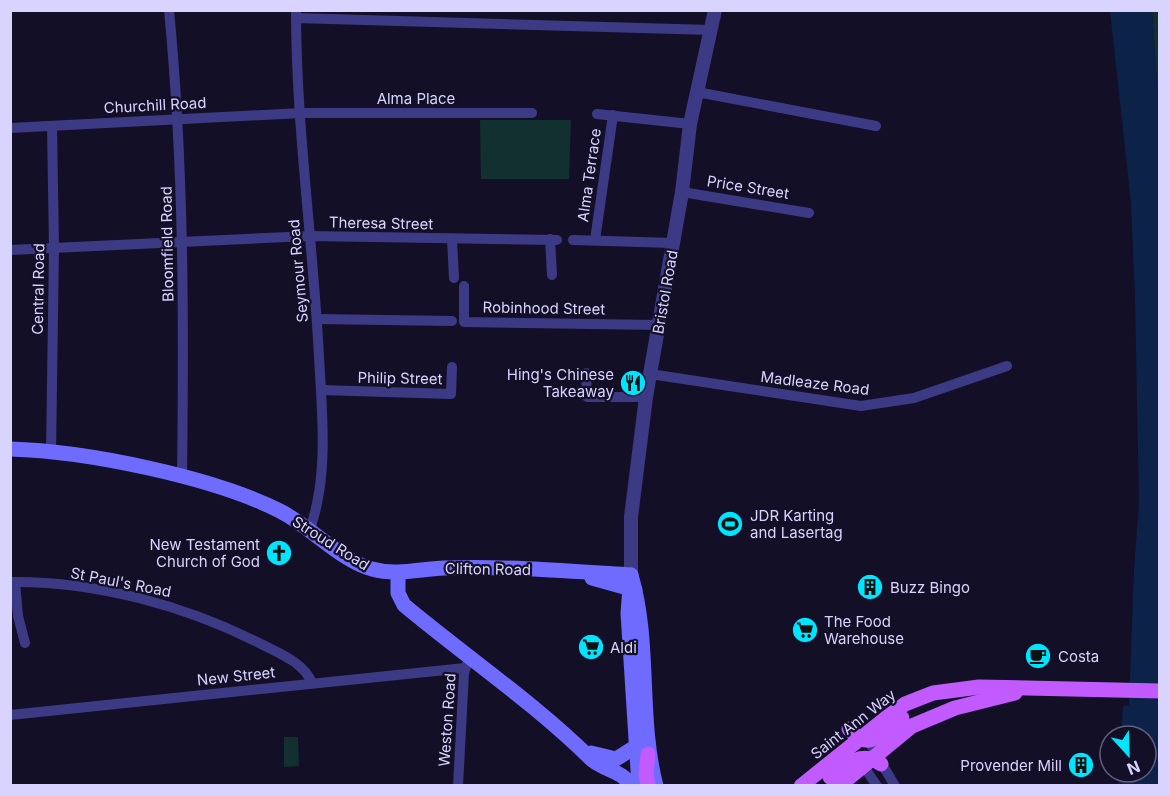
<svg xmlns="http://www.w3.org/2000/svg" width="1170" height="796" font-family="Inter,sans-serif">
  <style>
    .green { fill: #12302f }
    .water { fill: #0c2248 }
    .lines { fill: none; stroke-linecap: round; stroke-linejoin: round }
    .minor { stroke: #3d3a85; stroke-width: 10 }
    .tertiary { stroke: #3d3a85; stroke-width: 14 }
    .secondary { stroke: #6f6bff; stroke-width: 15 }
    .primary { stroke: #c25bff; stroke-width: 15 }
    .labels { text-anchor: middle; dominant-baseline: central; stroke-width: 4.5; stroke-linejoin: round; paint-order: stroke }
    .street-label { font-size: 15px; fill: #d9d4ff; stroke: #130f26 }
    .poi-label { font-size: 15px; fill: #d9d4ff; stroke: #130f26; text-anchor: start }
  </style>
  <rect width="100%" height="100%" fill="#130f26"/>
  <g class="green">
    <path d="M 1152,11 L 1159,11 L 1159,111 L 1158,98 Z"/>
    <path d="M 480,120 L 571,120 L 569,179 L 481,179 Z"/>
    <path d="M 284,737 L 298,737 L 299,766 L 284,767 Z"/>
  </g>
  <path class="water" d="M 1110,11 L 1152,11 L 1159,111 L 1159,785 L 1118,785 L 1120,772 L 1146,772 L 1146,736 L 1121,736 L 1123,706 L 1129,705 L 1134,569 L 1139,503 L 1135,297 L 1131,203 Z"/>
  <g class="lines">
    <g class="minor">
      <path d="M 169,10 C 184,166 184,322 182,478"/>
      <path d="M 296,10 C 296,126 313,241 319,357 C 322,413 329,475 310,529"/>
      <path d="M 296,18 L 711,30"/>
      <path d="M 697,92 L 876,126"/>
      <path d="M 597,114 L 690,124"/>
      <path d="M 10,128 L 301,113 L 532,113"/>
      <path d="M 682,192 L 809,213"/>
      <path d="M 452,239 L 454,278"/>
      <path d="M 550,239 L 552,275"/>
      <path d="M 573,240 L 673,243"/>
      <path d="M 595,240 L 613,115"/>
      <path d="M 10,250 L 310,236 L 557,240"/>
      <path d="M 464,286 L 464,322 L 659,325"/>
      <path d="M 317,319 L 452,321"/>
      <path d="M 586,373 L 587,397 L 646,397"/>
      <path d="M 650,374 L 861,406 L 914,398 L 1007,366"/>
      <path d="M 321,390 L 451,394 L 452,367"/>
      <path d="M 51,453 L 54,248 L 52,126"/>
      <path d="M 10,582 C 97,581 187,606 263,645 C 281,654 304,663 312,683"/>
      <path d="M 15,582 L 18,616 L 25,643"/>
      <path d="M 10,715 L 465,668"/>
      <path d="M 865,735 L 895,786"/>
      <path d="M 860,761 L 877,786"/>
      <path d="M 458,786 L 464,673 L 467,664"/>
    </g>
    <path class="tertiary" d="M 631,575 L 631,517 L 646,397 L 682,192 L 690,124 L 715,10"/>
    <g class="secondary">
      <path d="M 10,449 C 86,451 213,477 280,511 C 310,526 341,561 372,569 C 397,576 419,569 444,568 C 506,566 569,571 631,575"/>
      <path d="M 398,573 L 398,593 L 404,605 C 465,656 533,702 590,758 C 601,770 623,770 631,786"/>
      <path d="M 631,575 C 651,643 638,717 656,786"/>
      <path d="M 592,578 L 635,590"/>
      <path d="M 630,587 L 628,613 L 639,786"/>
      <path d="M 591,753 L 616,759 L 635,747"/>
    </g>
    <g class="primary">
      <path d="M 849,729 C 870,754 883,731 902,718"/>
      <path d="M 648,754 L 646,773 L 648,786"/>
      <path d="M 830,777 C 845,765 862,750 881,764"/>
      <path d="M 801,786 L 886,718 L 905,704 L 933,693 L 979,687 L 1160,691"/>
      <path d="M 839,786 L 912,726 L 955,708 L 1015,693"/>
    </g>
  </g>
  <defs>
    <g id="restaurant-disc" transform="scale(1.35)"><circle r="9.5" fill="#00e5ff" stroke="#130f26"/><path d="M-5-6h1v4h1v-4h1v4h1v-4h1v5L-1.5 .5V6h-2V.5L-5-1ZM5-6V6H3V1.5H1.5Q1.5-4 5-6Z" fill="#111"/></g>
    <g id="stadium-disc" transform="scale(1.35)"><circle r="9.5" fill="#00e5ff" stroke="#130f26"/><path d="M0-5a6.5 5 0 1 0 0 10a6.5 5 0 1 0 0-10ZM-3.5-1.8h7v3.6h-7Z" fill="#111"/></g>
    <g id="church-disc" transform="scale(1.35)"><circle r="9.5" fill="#00e5ff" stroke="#130f26"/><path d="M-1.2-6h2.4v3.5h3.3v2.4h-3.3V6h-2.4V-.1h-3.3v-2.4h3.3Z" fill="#111"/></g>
    <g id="building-disc" transform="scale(1.35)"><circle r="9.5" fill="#00e5ff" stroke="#130f26"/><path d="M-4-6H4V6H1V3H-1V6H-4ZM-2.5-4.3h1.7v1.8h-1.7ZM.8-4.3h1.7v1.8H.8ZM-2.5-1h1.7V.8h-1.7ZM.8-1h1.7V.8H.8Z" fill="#111"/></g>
    <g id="supermarket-disc" transform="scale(1.35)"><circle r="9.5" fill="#00e5ff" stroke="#130f26"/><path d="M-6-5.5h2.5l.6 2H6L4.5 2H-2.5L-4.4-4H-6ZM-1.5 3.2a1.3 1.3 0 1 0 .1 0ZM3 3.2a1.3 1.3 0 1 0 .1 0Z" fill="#111"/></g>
    <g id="cafe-disc" transform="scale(1.35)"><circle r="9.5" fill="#00e5ff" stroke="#130f26"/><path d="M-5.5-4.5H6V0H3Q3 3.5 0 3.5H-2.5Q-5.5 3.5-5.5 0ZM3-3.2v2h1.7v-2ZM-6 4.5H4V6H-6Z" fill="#111"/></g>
  </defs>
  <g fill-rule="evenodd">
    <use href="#restaurant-disc" x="633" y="383"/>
    <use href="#stadium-disc" x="730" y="524"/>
    <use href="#church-disc" x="279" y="553"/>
    <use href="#building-disc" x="870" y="587"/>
    <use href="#supermarket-disc" x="805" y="630"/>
    <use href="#supermarket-disc" x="591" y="647"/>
    <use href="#cafe-disc" x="1038" y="656"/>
    <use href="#building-disc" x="1081" y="765"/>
  </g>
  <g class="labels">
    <g class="street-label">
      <text x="416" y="98">Alma Place</text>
      <text transform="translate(155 105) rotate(-3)">Churchill Road</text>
      <text transform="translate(589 175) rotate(-82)">Alma Terrace</text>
      <text transform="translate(748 187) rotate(9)">Price Street</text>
      <text transform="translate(381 223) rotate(1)">Theresa Street</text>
      <text transform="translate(167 244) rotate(-91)">Bloomfield Road</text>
      <text transform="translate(298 271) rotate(-95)">Seymour Road</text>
      <text transform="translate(38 289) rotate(-89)">Central Road</text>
      <text transform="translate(665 292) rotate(-80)">Bristol Road</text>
      <text transform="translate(544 308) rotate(1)">Robinhood Street</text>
      <text transform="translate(400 378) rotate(1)">Philip Street</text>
      <text transform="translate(815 383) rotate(7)">Madleaze Road</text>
      <text transform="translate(331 543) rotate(32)">Stroud Road</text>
      <text transform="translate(488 569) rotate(1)">Clifton Road</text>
      <text transform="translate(121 582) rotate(11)">St Paul's Road</text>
      <text transform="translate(236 676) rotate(-6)">New Street</text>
      <text transform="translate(447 720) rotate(-86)">Weston Road</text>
      <text transform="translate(853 724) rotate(-38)">Saint Ann Way</text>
    </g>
    <g class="poi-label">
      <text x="614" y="374" text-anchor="end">Hing's Chinese<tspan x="614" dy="17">Takeaway</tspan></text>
      <text x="750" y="515">JDR Karting<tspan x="750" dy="17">and Lasertag</tspan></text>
      <text x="260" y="544" text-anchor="end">New Testament<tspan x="260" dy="17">Church of God</tspan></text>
      <text x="890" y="587">Buzz Bingo</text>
      <text x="824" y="621">The Food<tspan x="824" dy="17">Warehouse</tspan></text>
      <text x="610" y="647">Aldi</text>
      <text x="1058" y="656">Costa</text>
      <text x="1062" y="765" text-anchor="end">Provender Mill</text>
    </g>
  </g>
  <rect width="1170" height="796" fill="none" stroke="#d9d4ff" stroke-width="24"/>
  <g transform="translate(1128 754) rotate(158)"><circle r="28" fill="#130f26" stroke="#625e7d" stroke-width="1.5"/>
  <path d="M0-4.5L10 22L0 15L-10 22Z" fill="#00e5ff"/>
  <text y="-9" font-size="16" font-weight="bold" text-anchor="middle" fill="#d9d4ff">N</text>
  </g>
</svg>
